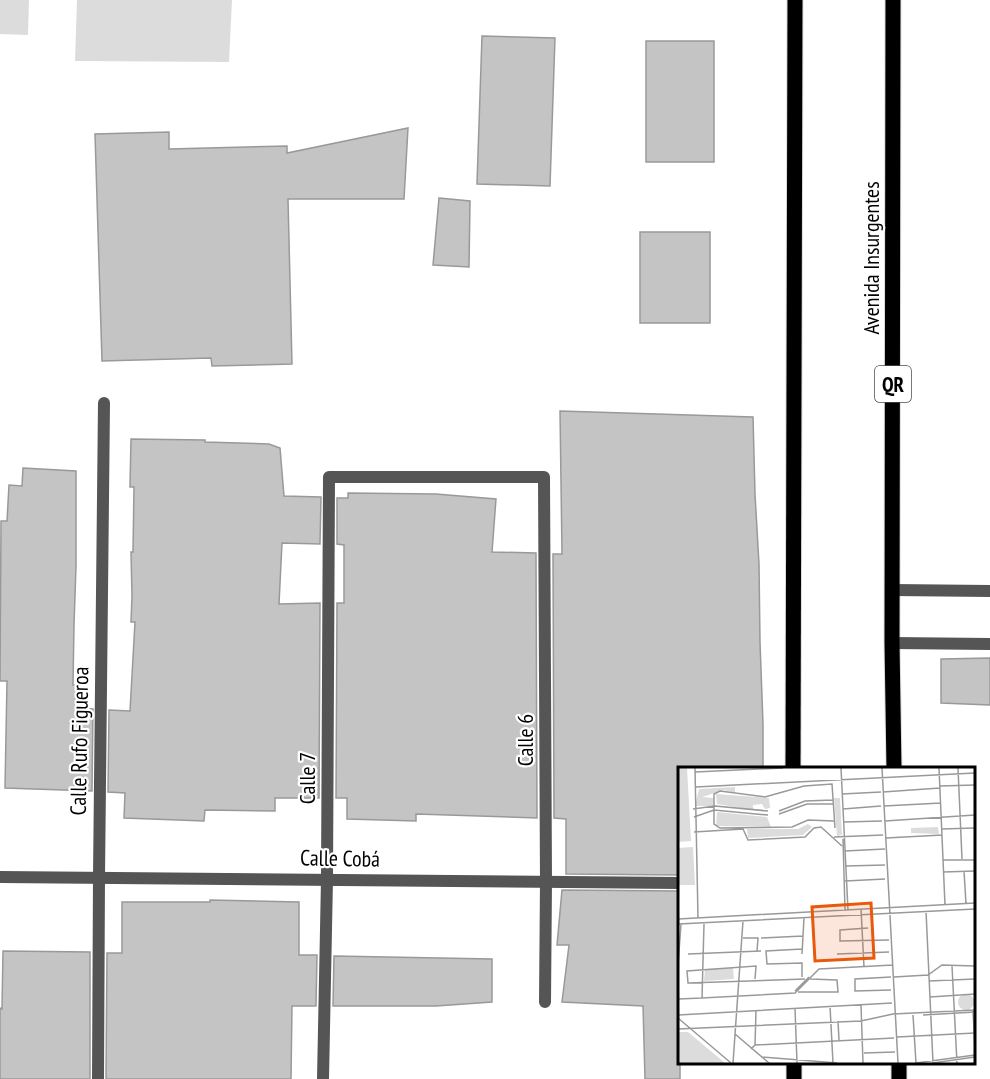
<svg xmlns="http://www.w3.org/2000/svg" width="990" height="1079" font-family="'PT Sans Narrow',sans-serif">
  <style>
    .green { fill: #dcdcdc }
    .building { fill: #c4c4c4; stroke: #999; stroke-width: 1.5 }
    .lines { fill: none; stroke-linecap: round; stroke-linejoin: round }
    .primary-casing { stroke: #dbdbdb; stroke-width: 17 }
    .minor { stroke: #555; stroke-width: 12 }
    .primary { stroke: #000; stroke-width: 15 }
    .labels { text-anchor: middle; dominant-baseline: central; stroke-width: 4.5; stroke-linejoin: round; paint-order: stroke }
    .shield { fill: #fff; stroke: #4c4c4c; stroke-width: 1.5 }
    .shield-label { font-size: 21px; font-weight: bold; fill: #000 }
    .street-label { font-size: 22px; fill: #000; stroke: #fff }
    .inset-road { fill: none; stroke: #999; stroke-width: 1.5 }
    .view { fill: #e8590c; fill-opacity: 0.15; stroke: #e8590c; stroke-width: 3 }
    .inset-edge { fill: none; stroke: #000; stroke-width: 3 }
  </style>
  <rect width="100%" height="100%" fill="#fff"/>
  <g class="green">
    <path d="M 0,0 L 29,0 L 28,35 L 0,34 Z"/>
    <path d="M 77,0 L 232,0 L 229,62 L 75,61 Z"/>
  </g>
  <g class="building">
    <path d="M 482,36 L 555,38 L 550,186 L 477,184 Z"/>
    <rect x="646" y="41" width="68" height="121"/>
    <path d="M 408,128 L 404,199 L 288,199 L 292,364 L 212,366 L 211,358 L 102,361 L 95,134 L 169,132 L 169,149 L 287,146 L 287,153 Z"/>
    <path d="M 439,198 L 470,201 L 469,267 L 433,265 Z"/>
    <rect x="640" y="232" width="70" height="91"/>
    <path d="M 560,411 L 753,417 L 755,494 L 759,564 L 760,642 L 763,724 L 763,768 L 680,768 L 680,875 L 566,874 L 566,819 L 554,818 L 553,554 L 562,554 Z"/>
    <path d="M 131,439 L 205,440 L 205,442 L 269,444 L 280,448 L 284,496 L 321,497 L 320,544 L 282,543 L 279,604 L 320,603 L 319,798 L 275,798 L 275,811 L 205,810 L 204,821 L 124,818 L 125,793 L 108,792 L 109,710 L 130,711 L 135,622 L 131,622 L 132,596 L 131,552 L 133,552 L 134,487 L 130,487 Z"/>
    <path d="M 23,468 L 76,471 L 76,566 L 74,625 L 73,685 L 76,685 L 75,708 L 93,709 L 92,791 L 5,788 L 7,681 L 0,681 L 1,521 L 7,521 L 9,485 L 22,486 Z"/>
    <path d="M 348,493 L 436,494 L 496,499 L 492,552 L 536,553 L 537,818 L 416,814 L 416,821 L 347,819 L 347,798 L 336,798 L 337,603 L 344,603 L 344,545 L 337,544 L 337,498 L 348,498 Z"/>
    <path d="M 990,658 L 990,705 L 941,703 L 941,659 Z"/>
    <path d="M 562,890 L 680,891 L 680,1079 L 645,1079 L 643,1006 L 562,1002 L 569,945 L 557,945 Z"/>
    <path d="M 210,900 L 299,902 L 299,955 L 317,955 L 316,1006 L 292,1006 L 291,1079 L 106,1079 L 107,953 L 122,953 L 122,902 L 210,902 Z"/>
    <path d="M 3,951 L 90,952 L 90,1079 L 0,1079 L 0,1008 L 2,1009 Z"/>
    <path d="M 334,956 L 492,959 L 492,1002 L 436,1006 L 333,1006 Z"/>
  </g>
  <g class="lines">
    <g class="primary-casing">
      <g id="primary">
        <path d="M 893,0 L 892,643 L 894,768"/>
        <path d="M 793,768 L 795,0"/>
        <path d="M 794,1062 L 794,1079"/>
        <path d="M 899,1062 L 899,1079"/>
      </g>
    </g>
    <g class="minor">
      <path d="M 892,590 L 990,591"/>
      <path d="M 892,643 L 990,644"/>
      <path d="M 0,877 L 680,883"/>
      <path d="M 98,1079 L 99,877 L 104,403"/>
      <path d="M 323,1079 L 327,879 L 329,477 L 544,477 L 546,881 L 545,1002"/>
    </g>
    <use href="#primary" class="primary"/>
  </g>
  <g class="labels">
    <rect class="shield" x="875" y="366" width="36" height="36" rx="4.5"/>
    <g class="shield-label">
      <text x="893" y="384">QR</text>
    </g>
    <g class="street-label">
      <text transform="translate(871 258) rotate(-90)">Avenida Insurgentes</text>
      <text transform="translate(525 740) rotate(-90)">Calle 6</text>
      <text transform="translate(79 741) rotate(-89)">Calle Rufo Figueroa</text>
      <text transform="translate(307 778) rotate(-90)">Calle 7</text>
      <text transform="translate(340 858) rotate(1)">Calle Cobá</text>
    </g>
  </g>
  <g transform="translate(678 767)">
    <rect width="297" height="297" fill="#fff"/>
    <path d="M 0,1 L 9,1 L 13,74 L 0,75 ZM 57,20 L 57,26 L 46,23 L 24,30 L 35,31 L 35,39 L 17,39 L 21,22 ZM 38,27 L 91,31 L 92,41 L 87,42 L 84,37 L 75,38 L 75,43 L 39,37 ZM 156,31 L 162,31 L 164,68 L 159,69 ZM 39,45 L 89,50 L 93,60 L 38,59 ZM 130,57 L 134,60 L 125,68 L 70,71 L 69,62 L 120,62 ZM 260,60 L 261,67 L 233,66 L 233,61 ZM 15,80 L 17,118 L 0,118 L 0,81 ZM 55,201 L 56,212 L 26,214 L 27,202 ZM280 235a8 8 0 1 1 16 0a8 8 0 1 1-16 0ZM 0,265 L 10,265 L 47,296 L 0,296 Z" fill="#dcdcdc"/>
    <path class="inset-road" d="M 17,1 L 20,151M 163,1 L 170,143M 204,1 L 220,296M 261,1 L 267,138M 280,1 L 284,92M 17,5 L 105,1M 262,19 L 297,18M 18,20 L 297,6M 205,25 L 262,21M 164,27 L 203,25M 206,39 L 263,36M 15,42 L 37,39 L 90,44M 165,42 L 203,39M 101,44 L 127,34 L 155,33M 101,47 L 129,37 L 155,37M 16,50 L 36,43 L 90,48M 156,54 L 130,53 L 114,60 L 42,61 L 36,57 L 36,27 L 42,24 L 87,30 L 126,19 L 154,17 L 157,61M 207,54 L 297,48M 166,55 L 204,54M 264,62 L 296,61M 16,65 L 65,62 L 70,73 L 127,70 L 136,61 L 143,60 L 164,79M 156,70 L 205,68M 208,71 L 264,68M 165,72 L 167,143M 167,84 L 207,82M 265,93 L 297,93M 168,99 L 207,98M 286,104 L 288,137M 265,105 L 297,104M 167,114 L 207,112M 183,142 L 186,200M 248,144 L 255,296 L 297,290M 0,152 L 297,136M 0,157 L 297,142M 26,157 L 24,231 L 117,226 L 141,202 L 215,198M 190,161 L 162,163 L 162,174 L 211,173M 65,171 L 80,171 L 79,184M 83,171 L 125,169M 10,187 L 83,184M 124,187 L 126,151M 159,187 L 211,185M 0,198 L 3,157M 274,199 L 279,296M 124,210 L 124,196 L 89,197 L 88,184 L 124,182M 213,210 L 177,212 L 177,224 L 213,223M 216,210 L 250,208 L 264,198 L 297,199M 77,212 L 78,199 L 9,204 L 10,216 L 127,212M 251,214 L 297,212M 117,224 L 131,210M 120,225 L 160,225 L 159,213 L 132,212M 252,230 L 297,227M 0,232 L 24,231M 183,238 L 185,296M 152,239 L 155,296M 117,241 L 119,296M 295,243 L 297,283M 0,248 L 214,236M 235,248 L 238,296M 245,248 L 297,245M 0,251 L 53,296M 160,254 L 161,273M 0,262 L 183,254 L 215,247 L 297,243M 57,267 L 91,296M 219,270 L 297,266M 77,278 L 78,244M 73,282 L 77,278 L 216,271M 186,286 L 217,285M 83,290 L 159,296M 55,296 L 65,154M 238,296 L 297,288"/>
    <path class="view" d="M 193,136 L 196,191 L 137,194 L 134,140 Z"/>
    <rect width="297" height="297" class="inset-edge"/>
  </g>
</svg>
